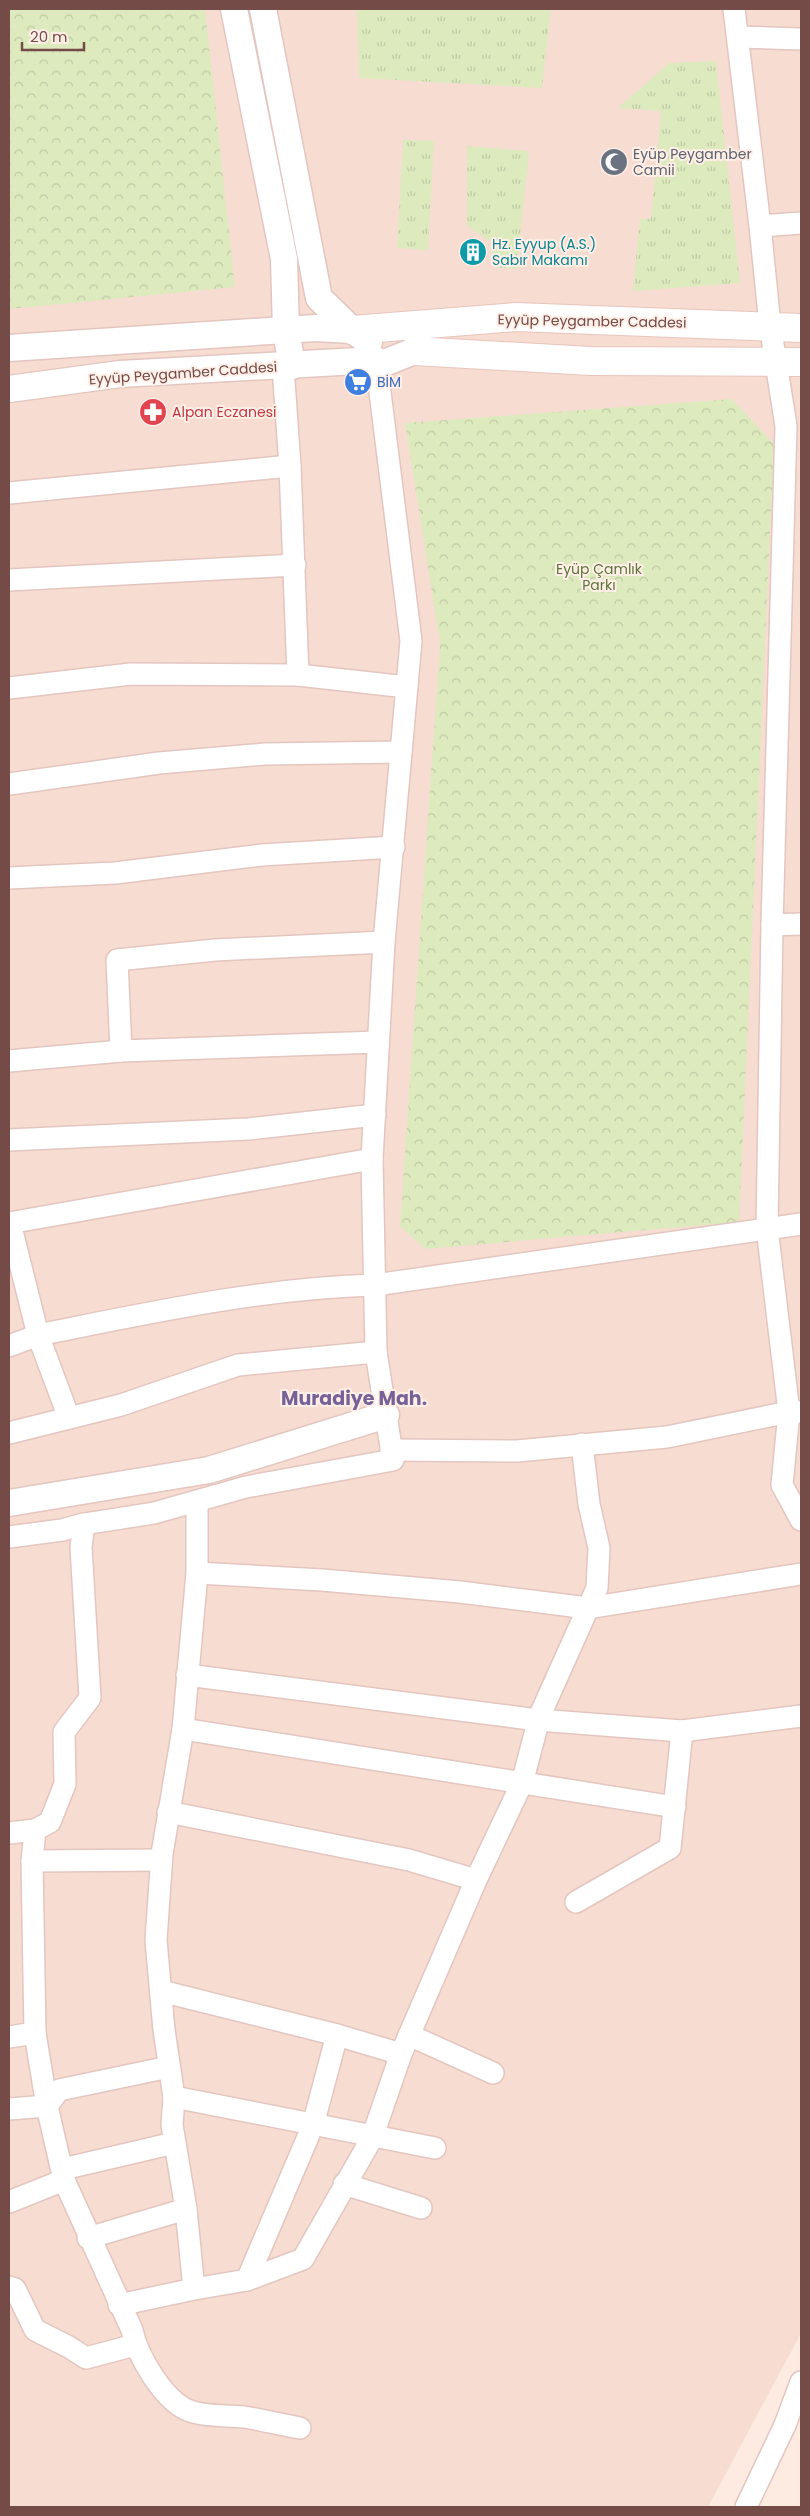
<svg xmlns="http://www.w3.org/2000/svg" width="810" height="2516" font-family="Poppins,sans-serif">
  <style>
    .residential { fill: #f7dcd1 }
    .grass { fill: url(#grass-tufts) }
    .park { fill: url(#park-crowns) }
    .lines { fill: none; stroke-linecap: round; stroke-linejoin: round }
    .minor-casing { stroke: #e3c6bf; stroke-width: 24 }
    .tertiary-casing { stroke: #e3c6bf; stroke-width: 29 }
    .secondary-casing { stroke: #e8c4bc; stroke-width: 30 }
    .minor { stroke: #fff; stroke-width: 21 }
    .tertiary { stroke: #fff; stroke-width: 26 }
    .secondary { stroke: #fff; stroke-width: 28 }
    .labels { text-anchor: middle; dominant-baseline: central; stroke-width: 4; stroke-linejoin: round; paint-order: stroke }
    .worship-label { font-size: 14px; fill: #5b616d; stroke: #ffefe7; text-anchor: start }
    .culture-label { font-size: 14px; fill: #0d838f; stroke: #ffefe7; text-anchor: start }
    .street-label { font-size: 14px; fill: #744b47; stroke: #ffefe7 }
    .shop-label { font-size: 14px; fill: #366cbe; stroke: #ffefe7; text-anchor: start }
    .health-label { font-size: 14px; fill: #be3a42; stroke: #ffefe7; text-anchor: start }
    .park-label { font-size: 14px; fill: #5c753c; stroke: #ffefe7 }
    .district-label { font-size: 19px; font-weight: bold; fill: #776298; stroke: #ffefe7 }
  </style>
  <defs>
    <pattern id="grass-tufts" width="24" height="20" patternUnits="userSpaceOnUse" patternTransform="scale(1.25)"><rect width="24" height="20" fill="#dceabe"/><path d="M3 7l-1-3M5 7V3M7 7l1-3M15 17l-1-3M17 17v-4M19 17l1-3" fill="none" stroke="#c0caa5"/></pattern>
    <pattern id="park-crowns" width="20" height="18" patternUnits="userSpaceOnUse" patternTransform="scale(1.25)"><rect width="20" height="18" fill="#dceabe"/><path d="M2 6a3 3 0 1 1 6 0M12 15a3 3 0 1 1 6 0" fill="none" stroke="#c0caa5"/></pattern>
  </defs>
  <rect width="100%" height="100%" fill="#fdeae0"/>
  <path class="residential" d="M 9,9 L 801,9 L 801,2333 L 708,2507 L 9,2507 Z"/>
  <g class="grass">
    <path d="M 357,9 L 551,9 L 542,88 L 359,78 Z"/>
    <path d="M 716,61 L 740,283 L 633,291 L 640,219 L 651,219 L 661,111 L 618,108 L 669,63 Z"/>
    <path d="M 403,140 L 434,141 L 428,250 L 397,248 Z"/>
    <path d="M 467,146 L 529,151 L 517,269 L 493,267 L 491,242 L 467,226 Z"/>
  </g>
  <g class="park">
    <path d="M 9,9 L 205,9 L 235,287 L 9,309 Z"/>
    <path d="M 732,399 L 774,444 L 739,1222 L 425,1249 L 400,1226 L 440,643 L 405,423 Z"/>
  </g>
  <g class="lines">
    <g class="minor-casing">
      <g id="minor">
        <path d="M 734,9 L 760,226 L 770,325 L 786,426 L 772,925 L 767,1228 L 789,1412 L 782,1485 L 801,1520"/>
        <path d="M 738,37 L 801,39"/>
        <path d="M 760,226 L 801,223"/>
        <path d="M 283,367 L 290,466 L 298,675"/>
        <path d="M 9,493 L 290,466"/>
        <path d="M 9,580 L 295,565"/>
        <path d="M 9,688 L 131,674 L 298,675 L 407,687"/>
        <path d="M 9,784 L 159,763 L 265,754 L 401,752"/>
        <path d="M 9,878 L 115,873 L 262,855 L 394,847"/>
        <path d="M 772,925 L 801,924"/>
        <path d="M 121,1051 L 117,960 L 215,950 L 384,942"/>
        <path d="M 9,1061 L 121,1051 L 378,1042"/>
        <path d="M 9,1140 L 248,1129 L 375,1115"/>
        <path d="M 9,1223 L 372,1159"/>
        <path d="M 10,1223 L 38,1335 L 69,1418"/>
        <path d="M 9,1346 L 38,1335 C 149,1313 262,1288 375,1285 L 801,1224"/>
        <path d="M 9,1433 L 121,1405 L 238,1365 L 376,1352"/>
        <path d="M 391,1450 L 517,1451 L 667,1437 L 789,1412 L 801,1412"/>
        <path d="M 197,1501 L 197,1573 L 322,1580 L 460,1592 L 588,1608 L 801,1574"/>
        <path d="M 9,1537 L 62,1530 L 84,1524"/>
        <path d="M 197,1573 L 183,1729 L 162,1854 L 156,1940 L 164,2030 L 174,2097 L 172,2125 L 186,2209 L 194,2289 L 247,2280 L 303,2259 L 372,2138 L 401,2054 L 476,1880 L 522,1783 L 540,1715 L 597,1588 L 599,1548 L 589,1504 L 582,1444"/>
        <path d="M 187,1675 L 538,1720 L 682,1731"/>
        <path d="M 183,1729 L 675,1807"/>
        <path d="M 168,1812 L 409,1860 L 476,1880"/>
        <path d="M 35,1830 L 32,1861 L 35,2033 L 47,2106 L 64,2180 L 132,2330 C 137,2355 164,2402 190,2411 C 206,2417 227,2415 244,2417 C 263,2420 282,2425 300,2428"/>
        <path d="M 9,1833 L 35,1830 L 50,1822 L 65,1784 L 64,1732 L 90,1698 L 81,1547 L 84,1524 L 154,1513 L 246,1487 L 393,1460 L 376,1352 L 372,1159 L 384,942 L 411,641 L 376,360"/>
        <path d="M 32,1861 L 161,1860"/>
        <path d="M 576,1902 L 670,1848 L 682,1731 L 801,1716"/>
        <path d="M 161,1991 L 337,2035 L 401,2054"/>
        <path d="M 409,2035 L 493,2073"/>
        <path d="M 9,2037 L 35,2033"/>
        <path d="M 174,2097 L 435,2148"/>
        <path d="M 9,2109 L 47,2106 L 59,2090 L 169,2067"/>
        <path d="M 63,2169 L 174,2143"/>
        <path d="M 344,2184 L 421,2208"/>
        <path d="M 9,2202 L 64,2180"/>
        <path d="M 88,2238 L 186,2209"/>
        <path d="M 247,2280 L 313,2125 L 337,2035"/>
        <path d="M 9,2287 L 15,2289 L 35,2330 L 69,2347 L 86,2358 L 135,2345"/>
        <path d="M 119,2305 L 194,2289"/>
        <path d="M 746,2507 L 785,2425 L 801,2382"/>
      </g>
    </g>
    <g class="tertiary-casing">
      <g id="tertiary">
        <path d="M 234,9 L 284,259 L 286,330 L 292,366"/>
        <path d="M 263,9 L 319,298 L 352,330 L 369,342"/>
        <path d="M 9,348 L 315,328 L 352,330"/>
        <path d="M 9,389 L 120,374 L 376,360 L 382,364 L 414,351"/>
        <path d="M 9,1503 L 209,1470 L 386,1415"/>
      </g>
    </g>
    <g class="secondary-casing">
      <g id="secondary">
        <path d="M 352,330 L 516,317 L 801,328"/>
        <path d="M 414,351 L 590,361 L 801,362"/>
      </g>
    </g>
    <use href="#minor" class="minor"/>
    <use href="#tertiary" class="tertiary"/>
    <use href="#secondary" class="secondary"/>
  </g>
  <defs>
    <g id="mosque-disc" transform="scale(1.4375)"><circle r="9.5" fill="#6b7280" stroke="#ffefe7"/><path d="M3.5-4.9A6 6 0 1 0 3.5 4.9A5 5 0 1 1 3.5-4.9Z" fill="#fff"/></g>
    <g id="building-disc" transform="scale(1.4375)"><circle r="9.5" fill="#0f9aa8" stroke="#ffefe7"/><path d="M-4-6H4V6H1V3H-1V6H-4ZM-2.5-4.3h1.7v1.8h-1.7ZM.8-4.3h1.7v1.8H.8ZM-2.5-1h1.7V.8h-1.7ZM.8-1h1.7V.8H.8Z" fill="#fff"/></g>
    <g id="supermarket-disc" transform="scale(1.4375)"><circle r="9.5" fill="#3f7fe0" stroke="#ffefe7"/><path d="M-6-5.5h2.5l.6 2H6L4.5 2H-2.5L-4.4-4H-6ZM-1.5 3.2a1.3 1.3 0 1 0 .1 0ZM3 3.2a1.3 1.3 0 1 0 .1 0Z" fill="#fff"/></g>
    <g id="pharmacy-disc" transform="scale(1.4375)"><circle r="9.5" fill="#e0444e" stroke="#ffefe7"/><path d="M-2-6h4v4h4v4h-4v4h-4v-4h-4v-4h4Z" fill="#fff"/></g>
  </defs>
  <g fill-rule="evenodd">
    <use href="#mosque-disc" x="614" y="162"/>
    <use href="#building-disc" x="473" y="252"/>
    <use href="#supermarket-disc" x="358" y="382"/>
    <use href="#pharmacy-disc" x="153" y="412"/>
  </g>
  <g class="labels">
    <g class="worship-label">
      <text x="633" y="154">Eyüp Peygamber<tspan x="633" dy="16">Camii</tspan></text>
    </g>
    <g class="culture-label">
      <text x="492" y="244">Hz. Eyyup (A.S.)<tspan x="492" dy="16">Sabır Makamı</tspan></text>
    </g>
    <g class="street-label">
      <text transform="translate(592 321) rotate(1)">Eyyüp Peygamber Caddesi</text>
      <text transform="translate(183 373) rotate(-4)">Eyyüp Peygamber Caddesi</text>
    </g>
    <g class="shop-label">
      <text x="377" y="382">BİM</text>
    </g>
    <g class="health-label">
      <text x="172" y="412">Alpan Eczanesi</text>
    </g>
    <g class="park-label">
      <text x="599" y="569">Eyüp Çamlık<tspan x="599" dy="16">Parkı</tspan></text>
    </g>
    <g class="district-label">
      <text x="354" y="1398">Muradiye Mah.</text>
    </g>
  </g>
  <rect width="810" height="2516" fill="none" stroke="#744b47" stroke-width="20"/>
  <path d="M22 42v8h62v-8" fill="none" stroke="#744b47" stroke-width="2.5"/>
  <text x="30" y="42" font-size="15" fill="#744b47" stroke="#ffefe7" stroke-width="4" paint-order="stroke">20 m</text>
</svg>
